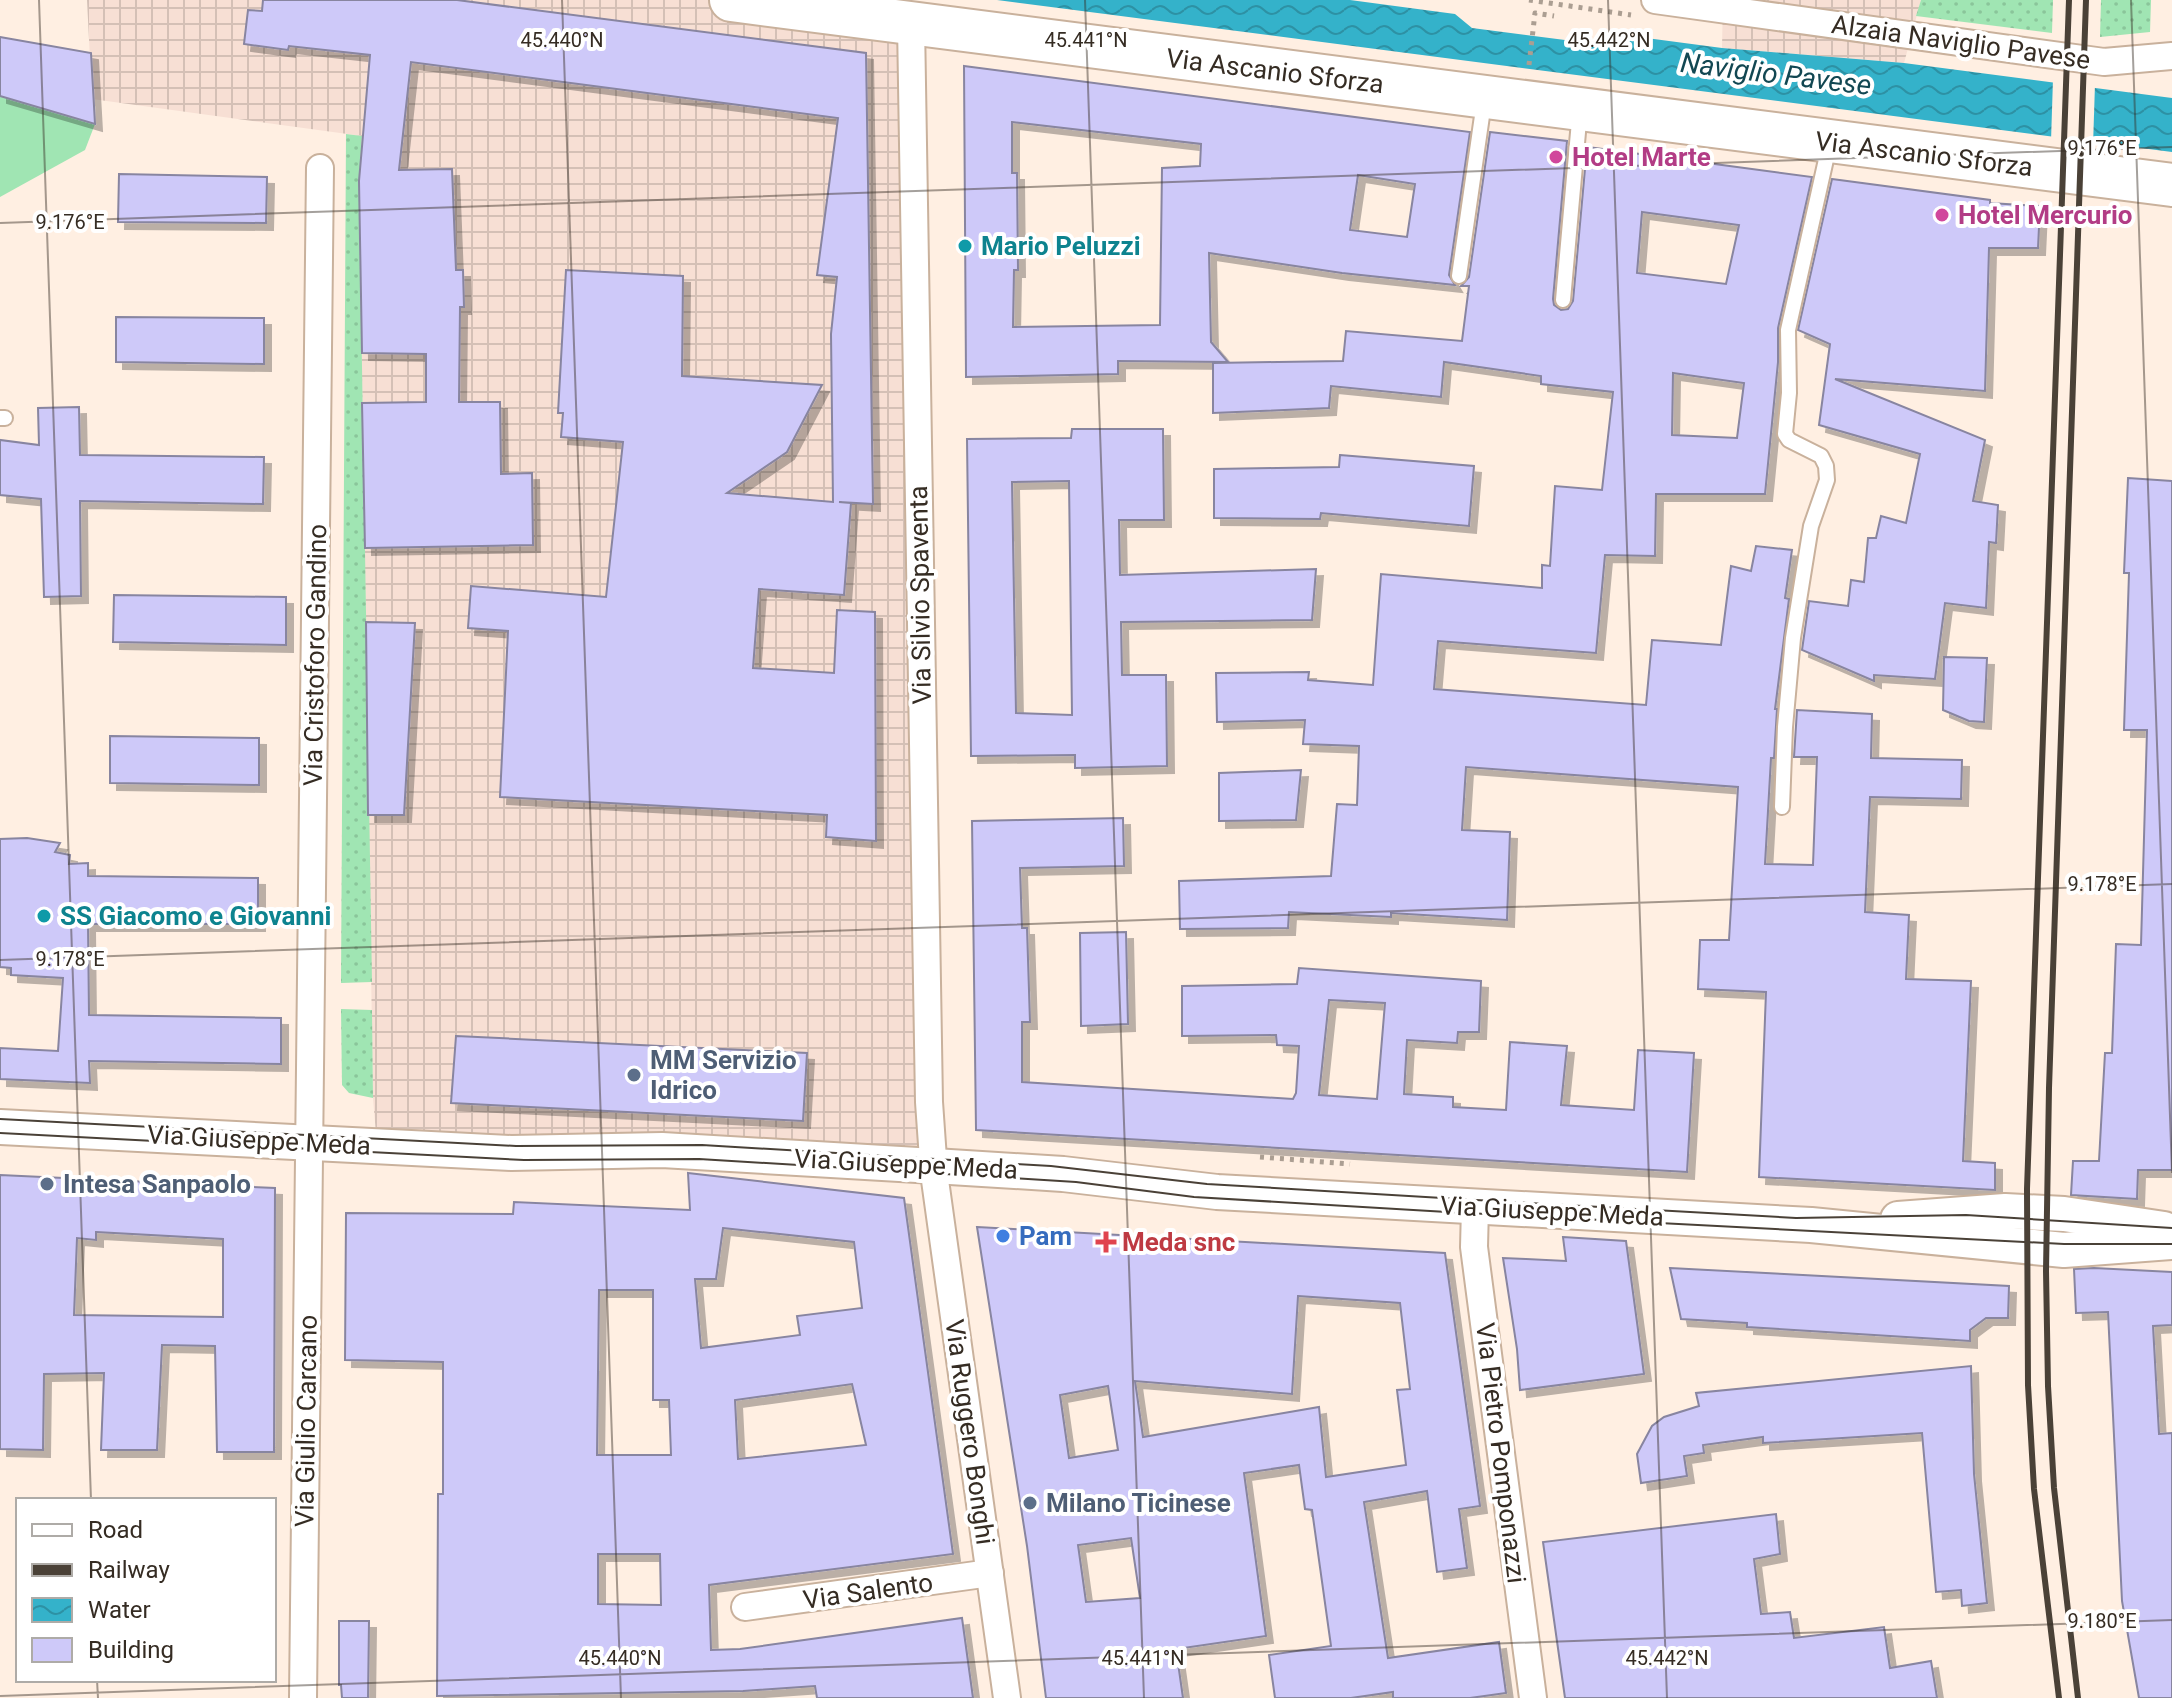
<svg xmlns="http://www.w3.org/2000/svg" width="2172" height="1698" font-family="Roboto,sans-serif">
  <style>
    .industrial { fill: url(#industrial-grid) }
    .grass { fill: url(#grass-dots) }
    .park { fill: #a0e5b3 }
    .water { fill: url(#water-waves) }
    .pier { fill: #ffefe2 }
    .building { fill: #cec9f9; stroke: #8885a0; stroke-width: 2; fill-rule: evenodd; filter: url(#shadow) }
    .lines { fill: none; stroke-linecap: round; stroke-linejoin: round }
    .service-casing { stroke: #c9b19c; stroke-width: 18 }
    .minor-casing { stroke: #c9b19c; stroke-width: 30 }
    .tertiary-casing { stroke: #c9b19c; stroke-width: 38 }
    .primary-casing { stroke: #c9b19c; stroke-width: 46 }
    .path { stroke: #ab9e92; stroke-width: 5; stroke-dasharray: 4 6; stroke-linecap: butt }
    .service { stroke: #fff; stroke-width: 14 }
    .minor { stroke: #fff; stroke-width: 26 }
    .tertiary { stroke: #fff; stroke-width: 34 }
    .primary { stroke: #fff; stroke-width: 42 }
    .tram { stroke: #4a4137; stroke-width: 2 }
    .rail { stroke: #4a4137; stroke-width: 6 }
    .ticks { fill: none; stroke: #352c23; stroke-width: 2; stroke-opacity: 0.45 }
    .hotel-dot { fill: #d1479c; stroke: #fff; stroke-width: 3 }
    .culture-dot { fill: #0f9aa8; stroke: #fff; stroke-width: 3 }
    .service-dot { fill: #5c6f8a; stroke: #fff; stroke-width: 3 }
    .shop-dot { fill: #3f7fe0; stroke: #fff; stroke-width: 3 }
    .health-dot { fill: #e0444e; stroke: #fff; stroke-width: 3 }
    .labels { text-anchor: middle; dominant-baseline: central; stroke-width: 8; stroke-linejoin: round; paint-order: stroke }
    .street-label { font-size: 26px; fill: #352c23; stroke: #fff }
    .hotel-label { font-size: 26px; font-weight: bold; fill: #b23c85; stroke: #fff; text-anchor: start }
    .culture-label { font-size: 26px; font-weight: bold; fill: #0d838f; stroke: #fff; text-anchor: start }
    .service-label { font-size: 26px; font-weight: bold; fill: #4e5e75; stroke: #fff; text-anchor: start }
    .shop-label { font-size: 26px; font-weight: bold; fill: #366cbe; stroke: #fff; text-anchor: start }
    .health-label { font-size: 26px; font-weight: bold; fill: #be3a42; stroke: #fff; text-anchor: start }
    .water-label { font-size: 28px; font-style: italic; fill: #124752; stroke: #fff }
    .ticks-label { font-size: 20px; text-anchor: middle; fill: #352c23; stroke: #fff; stroke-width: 8; stroke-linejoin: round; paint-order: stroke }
  </style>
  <defs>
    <pattern id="industrial-grid" width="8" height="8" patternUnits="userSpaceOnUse" patternTransform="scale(2)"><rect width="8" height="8" fill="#f7dfd4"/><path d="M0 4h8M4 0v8" fill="none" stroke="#d4c0b6"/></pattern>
    <pattern id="grass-dots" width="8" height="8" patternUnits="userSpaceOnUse" patternTransform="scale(2)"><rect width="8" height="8" fill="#a0e5b3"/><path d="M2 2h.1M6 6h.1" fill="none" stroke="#8ac59a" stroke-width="1.8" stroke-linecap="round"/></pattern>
    <pattern id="water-waves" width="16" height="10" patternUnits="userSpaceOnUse" patternTransform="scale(2)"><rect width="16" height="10" fill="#34b2ca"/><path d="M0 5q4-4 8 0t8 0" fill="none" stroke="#2d91a4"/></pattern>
    <filter id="shadow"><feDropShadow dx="7" dy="7" stdDeviation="0" flood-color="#0004"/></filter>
  </defs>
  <rect width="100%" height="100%" fill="#ffefe2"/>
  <g class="industrial">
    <path d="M 87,0 L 908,0 L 927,1162 L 376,1134 L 373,1098 L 359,181 L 362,136 L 92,99 Z"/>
    <path d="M 1723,0 L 1921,0 L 1904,63 L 1722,48 Z"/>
  </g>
  <g class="grass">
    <path d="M 1921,0 L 2053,0 L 2052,33 L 1916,16 Z"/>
    <path d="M 2101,0 L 2151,0 L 2150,32 L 2100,37 Z"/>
    <path d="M 346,134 L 362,136 L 359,181 L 372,982 L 341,983 Z"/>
    <path d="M 341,1009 L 372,1010 L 373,1098 L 349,1093 L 342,1085 Z"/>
  </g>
  <path class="park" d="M 0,96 L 95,124 L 85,150 L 0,197 Z"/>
  <path class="water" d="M 997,0 L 1350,0 L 1455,14 L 1472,28 L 1604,45 L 1616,34 L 1722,48 L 1904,63 L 2172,98 L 2172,152 Z"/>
  <path class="pier" d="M 2053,79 L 2095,84 L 2093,146 L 2051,141 Z"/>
  <g class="building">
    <path d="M 263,0 L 457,0 L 866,53 L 873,504 L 839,502 L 851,503 L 844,595 L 759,589 L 753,668 L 834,673 L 837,610 L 875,612 L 876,841 L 826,837 L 827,815 L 500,797 L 508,631 L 468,628 L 471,586 L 606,597 L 623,442 L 561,437 L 563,413 L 558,413 L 566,270 L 683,276 L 682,376 L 822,385 L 787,452 L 727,493 L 833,502 L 831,334 L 837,277 L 817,275 L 838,118 L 411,62 L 399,170 L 452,169 L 456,270 L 463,270 L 464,307 L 460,307 L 459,402 L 500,402 L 501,474 L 532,473 L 533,545 L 365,548 L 362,403 L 426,402 L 426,354 L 362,353 L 359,181 L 370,55 L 289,46 L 288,50 L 244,44 L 248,10 L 262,11 Z"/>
    <path d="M 0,37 L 91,53 L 95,124 L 0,96 Z"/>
    <path d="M 964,66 L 1470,132 L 1449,275 L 1455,285 L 1342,273 L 1209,253 L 1211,342 L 1228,362 L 1118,361 L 1118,374 L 966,377 ZM 1012,122 L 1201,144 L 1200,166 L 1162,168 L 1160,325 L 1013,327 L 1014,270 L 1018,270 L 1017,173 L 1012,173 ZM 1358,175 L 1415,184 L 1407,237 L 1350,230 Z"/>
    <path d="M 1490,132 L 1567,141 L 1553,299 L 1554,305 L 1561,310 L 1568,309 L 1573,301 L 1587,147 L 1812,177 L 1778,328 L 1778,362 L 1765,494 L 1656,494 L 1655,556 L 1605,555 L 1596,653 L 1438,641 L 1434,689 L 1646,705 L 1652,640 L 1721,645 L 1731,566 L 1751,571 L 1756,546 L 1792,550 L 1785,598 L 1789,599 L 1775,709 L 1777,709 L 1774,758 L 1771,758 L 1765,864 L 1813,865 L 1817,757 L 1794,757 L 1797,710 L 1872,714 L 1871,758 L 1962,760 L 1961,799 L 1870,797 L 1865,912 L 1909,915 L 1906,979 L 1971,981 L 1963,1161 L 1995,1163 L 1995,1190 L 1759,1177 L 1766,992 L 1698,989 L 1700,940 L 1729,940 L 1738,787 L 1466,767 L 1462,830 L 1510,832 L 1507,920 L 1391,913 L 1391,917 L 1289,912 L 1288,928 L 1180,929 L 1179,881 L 1331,876 L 1337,804 L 1357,805 L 1359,746 L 1303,744 L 1305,720 L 1217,722 L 1216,673 L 1309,672 L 1308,680 L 1373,685 L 1381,574 L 1542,588 L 1542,565 L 1550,566 L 1555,486 L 1602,490 L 1613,392 L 1541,384 L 1541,376 L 1444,362 L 1441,397 L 1331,386 L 1329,408 L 1213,413 L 1213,363 L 1343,361 L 1346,331 L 1462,341 L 1469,286 L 1461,286 L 1469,277 ZM 1642,212 L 1739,225 L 1726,284 L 1637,273 ZM 1673,373 L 1744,383 L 1737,438 L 1672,435 Z"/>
    <path d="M 119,174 L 267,177 L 266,223 L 118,222 Z"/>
    <path d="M 1832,179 L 1990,200 L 1990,203 L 2040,206 L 2038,248 L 1989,248 L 1985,391 L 1835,379 L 1985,440 L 1973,501 L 1998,505 L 1996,543 L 1989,542 L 1986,608 L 1945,603 L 1935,679 L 1874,675 L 1874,681 L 1802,650 L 1809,601 L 1848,606 L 1851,580 L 1864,582 L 1868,538 L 1876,538 L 1881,516 L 1906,523 L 1920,454 L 1819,425 L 1830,344 L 1798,330 Z"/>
    <path d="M 116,317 L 264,318 L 264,364 L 116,362 Z"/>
    <path d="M 79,407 L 80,455 L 264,457 L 263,504 L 80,501 L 81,596 L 44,597 L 41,499 L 0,495 L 0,440 L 39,445 L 38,408 Z"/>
    <path d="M 1072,429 L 1163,429 L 1164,520 L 1119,520 L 1120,575 L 1316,569 L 1312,620 L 1121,622 L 1122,675 L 1166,675 L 1167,766 L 1075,768 L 1075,755 L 971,756 L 967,439 L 1071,438 ZM 1069,481 L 1072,715 L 1016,713 L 1012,482 Z"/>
    <path d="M 1340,455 L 1474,466 L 1469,526 L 1321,513 L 1320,519 L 1214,518 L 1214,469 L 1339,467 Z"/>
    <path d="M 2128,478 L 2172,481 L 2172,1170 L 2138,1170 L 2137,1199 L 2071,1195 L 2073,1161 L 2099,1161 L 2105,1053 L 2112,1053 L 2116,944 L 2141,945 L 2147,730 L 2124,730 L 2129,573 L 2124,573 Z"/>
    <path d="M 114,595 L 286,597 L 286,645 L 113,642 Z"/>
    <path d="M 366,622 L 415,623 L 404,815 L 368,815 Z"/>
    <path d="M 1944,657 L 1987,658 L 1984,722 L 1969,721 L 1943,710 Z"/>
    <path d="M 110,736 L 259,738 L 259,785 L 110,783 Z"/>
    <path d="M 1301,770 L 1296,820 L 1219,821 L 1219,773 Z"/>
    <path d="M 1123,818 L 1124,866 L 1020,868 L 1022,928 L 1027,928 L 1030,1022 L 1022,1022 L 1022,1082 L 1293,1099 L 1296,1093 L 1299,1046 L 1277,1045 L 1276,1035 L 1182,1036 L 1182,986 L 1297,984 L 1299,968 L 1481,981 L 1479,1032 L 1458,1032 L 1457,1043 L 1407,1040 L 1404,1094 L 1453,1097 L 1453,1107 L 1506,1110 L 1510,1042 L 1567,1046 L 1561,1105 L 1634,1110 L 1638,1050 L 1694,1053 L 1687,1172 L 976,1130 L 972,821 ZM 1329,1000 L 1385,1003 L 1377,1099 L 1319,1095 Z"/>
    <path d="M 27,838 L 60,843 L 55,852 L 70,855 L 69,864 L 88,863 L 88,876 L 258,878 L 258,924 L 88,924 L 89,1015 L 281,1018 L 281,1064 L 89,1061 L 90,1083 L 0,1079 L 0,1048 L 58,1051 L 63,978 L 11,975 L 11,968 L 0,967 L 0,839 Z"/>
    <path d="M 1126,932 L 1128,1024 L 1081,1026 L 1080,933 Z"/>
    <path d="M 456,1036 L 807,1053 L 803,1121 L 451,1103 Z"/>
    <path d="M 688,1173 L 904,1198 L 953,1554 L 709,1585 L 711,1650 L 740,1649 L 962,1618 L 973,1698 L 817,1698 L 815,1686 L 743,1691 L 437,1696 L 438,1494 L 443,1494 L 443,1362 L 345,1360 L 346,1213 L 513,1214 L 514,1202 L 690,1210 ZM 723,1228 L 854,1242 L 862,1308 L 797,1316 L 800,1335 L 701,1348 L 695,1279 L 716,1279 ZM 599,1290 L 653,1290 L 653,1400 L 669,1400 L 671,1455 L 597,1455 ZM 852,1384 L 866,1445 L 738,1459 L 735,1400 ZM 598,1554 L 660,1554 L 661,1605 L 598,1604 Z"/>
    <path d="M 0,1175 L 275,1188 L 274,1452 L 217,1452 L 215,1346 L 162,1345 L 157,1450 L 101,1450 L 104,1373 L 44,1374 L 43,1450 L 0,1449 ZM 96,1232 L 223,1239 L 223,1317 L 74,1315 L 77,1238 L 96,1240 Z"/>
    <path d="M 977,1227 L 1445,1253 L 1480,1506 L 1459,1509 L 1467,1568 L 1437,1572 L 1427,1491 L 1364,1502 L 1388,1658 L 1499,1642 L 1506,1693 L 1470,1698 L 1393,1698 L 1393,1692 L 1351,1698 L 1275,1698 L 1269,1655 L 1331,1646 L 1312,1510 L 1305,1509 L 1299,1465 L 1244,1473 L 1266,1636 L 1176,1649 L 1183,1698 L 1046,1698 L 1027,1546 ZM 1298,1296 L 1400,1303 L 1410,1389 L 1397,1390 L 1406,1465 L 1326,1477 L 1319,1407 L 1143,1437 L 1135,1381 L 1292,1394 ZM 1108,1386 L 1118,1450 L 1069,1458 L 1060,1395 ZM 1131,1538 L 1140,1598 L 1086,1602 L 1078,1545 Z"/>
    <path d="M 1563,1237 L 1626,1241 L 1644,1374 L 1520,1390 L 1517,1349 L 1503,1258 L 1566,1261 Z"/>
    <path d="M 1670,1268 L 2009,1286 L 2008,1318 L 1986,1318 L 1970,1330 L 1970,1341 L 1747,1327 L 1747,1323 L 1681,1319 Z"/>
    <path d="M 2094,1268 L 2172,1272 L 2172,1325 L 2153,1326 L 2159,1434 L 2172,1433 L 2172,1698 L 2139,1698 L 2122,1601 L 2108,1312 L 2076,1313 L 2074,1269 Z"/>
    <path d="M 1971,1366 L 1974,1474 L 1987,1603 L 1962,1606 L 1961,1590 L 1936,1592 L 1922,1433 L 1763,1443 L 1763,1437 L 1703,1445 L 1704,1453 L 1684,1456 L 1687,1476 L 1641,1483 L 1637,1454 L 1652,1426 L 1664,1417 L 1699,1406 L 1696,1393 Z"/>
    <path d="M 1776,1514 L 1780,1554 L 1754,1559 L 1761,1614 L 1790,1612 L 1794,1638 L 1884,1627 L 1890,1668 L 1931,1661 L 1937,1698 L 1565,1698 L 1543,1542 Z"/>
    <path d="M 339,1621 L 369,1621 L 368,1698 L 342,1698 L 341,1685 L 339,1685 Z"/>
  </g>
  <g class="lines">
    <g class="service-casing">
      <g id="service">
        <path d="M 1459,276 L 1484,102"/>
        <path d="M 1563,300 L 1580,110"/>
        <path d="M 0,418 L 5,418"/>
        <path d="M 1782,807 L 1785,727 L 1793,638 L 1811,526 L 1827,480 L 1826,466 L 1821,456 L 1789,440 L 1785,434 L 1789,393 L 1788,330 L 1829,146"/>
      </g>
    </g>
    <g class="minor-casing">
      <g id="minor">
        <path d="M 1655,0 L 2104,62 L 2172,56"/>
        <path d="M 911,24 L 929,1102 L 934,1173 L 1007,1698"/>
        <path d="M 1475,1207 L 1474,1247 L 1533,1698"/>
        <path d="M 745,1607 L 990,1573"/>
        <path d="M 303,1698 L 320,168"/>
      </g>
    </g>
    <g class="tertiary-casing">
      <g id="tertiary">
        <path d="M 0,1127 L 511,1153 L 662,1150 L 934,1166 L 1063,1174 L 1217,1192 L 1811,1225 L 2064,1250 L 2172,1242"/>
        <path d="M 1898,1219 L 2005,1211 L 2064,1214 L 2164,1229"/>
      </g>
    </g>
    <g class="primary-casing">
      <path id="primary" d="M 731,0 L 2172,185"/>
    </g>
    <g class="path">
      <path d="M 1529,0 L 1631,15"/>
      <path d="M 1529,65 L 1535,13 L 1554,16"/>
      <path d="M 1260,1157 L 1350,1164"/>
    </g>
    <use href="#service" class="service"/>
    <use href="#minor" class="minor"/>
    <use href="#tertiary" class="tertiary"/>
    <use href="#primary" class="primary"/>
    <g class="tram">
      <path d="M 0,1119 L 516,1146 L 702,1145 L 1051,1166 L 1207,1184 L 1476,1200 L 1796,1218 L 1966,1215 L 2172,1228"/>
      <path d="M 0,1133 L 524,1160 L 699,1159 L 1076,1182 L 1194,1197 L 1447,1212 L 2064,1244 L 2172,1244"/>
    </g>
    <g class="rail">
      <path d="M 2059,1698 L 2034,1489 L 2028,1385 L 2027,1189 L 2069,0"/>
      <path d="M 2078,1698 L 2054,1488 L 2048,1386 L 2046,1271 L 2049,1088 L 2086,0"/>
    </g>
  </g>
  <path class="ticks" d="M 39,0 L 91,1500M 562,0 L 621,1698M 1085,0 L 1144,1698M 1608,0 L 1667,1698M 2131,0 L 2172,1173M 0,223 L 2172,147M 0,960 L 2172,884M 97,1680 L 98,1698M 0,1696 L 2172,1620"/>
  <g class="hotel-dot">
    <circle cx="1556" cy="157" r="8"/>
    <circle cx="1942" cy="215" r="8"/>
  </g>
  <g class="culture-dot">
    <circle cx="965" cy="246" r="8"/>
    <circle cx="44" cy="916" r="8"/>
  </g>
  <g class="service-dot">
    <circle cx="634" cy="1075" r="8"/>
    <circle cx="47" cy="1184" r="8"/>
    <circle cx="1030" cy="1503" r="8"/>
  </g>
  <circle class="shop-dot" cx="1003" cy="1236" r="8"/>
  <path class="health-dot" d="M1102 1230h8v8h8v8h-8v8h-8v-8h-8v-8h8z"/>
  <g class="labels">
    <g class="street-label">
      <text transform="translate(1961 42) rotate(8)">Alzaia Naviglio Pavese</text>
      <text transform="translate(1275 71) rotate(7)">Via Ascanio Sforza</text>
      <text transform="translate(1924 154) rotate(7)">Via Ascanio Sforza</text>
      <text transform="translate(920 595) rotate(-91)">Via Silvio Spaventa</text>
      <text transform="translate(315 655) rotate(-89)">Via Cristoforo Gandino</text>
      <text transform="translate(259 1140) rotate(3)">Via Giuseppe Meda</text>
      <text transform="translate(906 1164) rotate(3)">Via Giuseppe Meda</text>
      <text transform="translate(1552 1211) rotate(3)">Via Giuseppe Meda</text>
      <text transform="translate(306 1421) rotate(-89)">Via Giulio Carcano</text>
      <text transform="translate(970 1432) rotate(82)">Via Ruggero Bonghi</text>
      <text transform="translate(1501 1453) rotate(83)">Via Pietro Pomponazzi</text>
      <text transform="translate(868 1591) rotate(-8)">Via Salento</text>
    </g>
    <g class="hotel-label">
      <text x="1572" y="157">Hotel Marte</text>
      <text x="1958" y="215">Hotel Mercurio</text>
    </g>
    <g class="culture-label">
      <text x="981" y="246">Mario Peluzzi</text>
      <text x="60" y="916">SS Giacomo e Giovanni</text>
    </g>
    <g class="service-label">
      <text x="650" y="1060">MM Servizio<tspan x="650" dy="30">Idrico</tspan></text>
      <text x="63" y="1184">Intesa Sanpaolo</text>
      <text x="1046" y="1503">Milano Ticinese</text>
    </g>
    <g class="shop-label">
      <text x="1019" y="1236">Pam</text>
    </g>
    <g class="health-label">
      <text x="1122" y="1242">Meda snc</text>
    </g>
    <g class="water-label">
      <text transform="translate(1776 74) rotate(7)">Naviglio Pavese</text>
    </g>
  </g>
  <g class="ticks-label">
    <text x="562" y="47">45.440°N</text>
    <text x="1086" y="47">45.441°N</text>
    <text x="1609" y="47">45.442°N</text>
    <text x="2102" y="155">9.176°E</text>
    <text x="70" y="229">9.176°E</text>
    <text x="2102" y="891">9.178°E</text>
    <text x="70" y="966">9.178°E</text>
    <text x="2102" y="1628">9.180°E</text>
    <text x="620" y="1665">45.440°N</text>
    <text x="1143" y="1665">45.441°N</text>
    <text x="1667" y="1665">45.442°N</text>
  </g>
  <rect x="16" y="1498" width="260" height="184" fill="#ffffff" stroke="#aeaba7" stroke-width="2"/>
  <rect x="32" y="1524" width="40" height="12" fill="#ffffff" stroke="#aeaba7" stroke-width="2"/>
  <text x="88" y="1538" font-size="24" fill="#352c23">Road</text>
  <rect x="32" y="1564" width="40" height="12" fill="#4a4137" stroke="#aeaba7" stroke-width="2"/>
  <text x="88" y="1578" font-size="24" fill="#352c23">Railway</text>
  <rect x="32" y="1598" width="40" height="24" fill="url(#water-waves)" stroke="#aeaba7" stroke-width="2"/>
  <text x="88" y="1618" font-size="24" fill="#352c23">Water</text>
  <rect x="32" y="1638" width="40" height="24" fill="#cec9f9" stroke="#aeaba7" stroke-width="2"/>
  <text x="88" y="1658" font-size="24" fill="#352c23">Building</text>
</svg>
